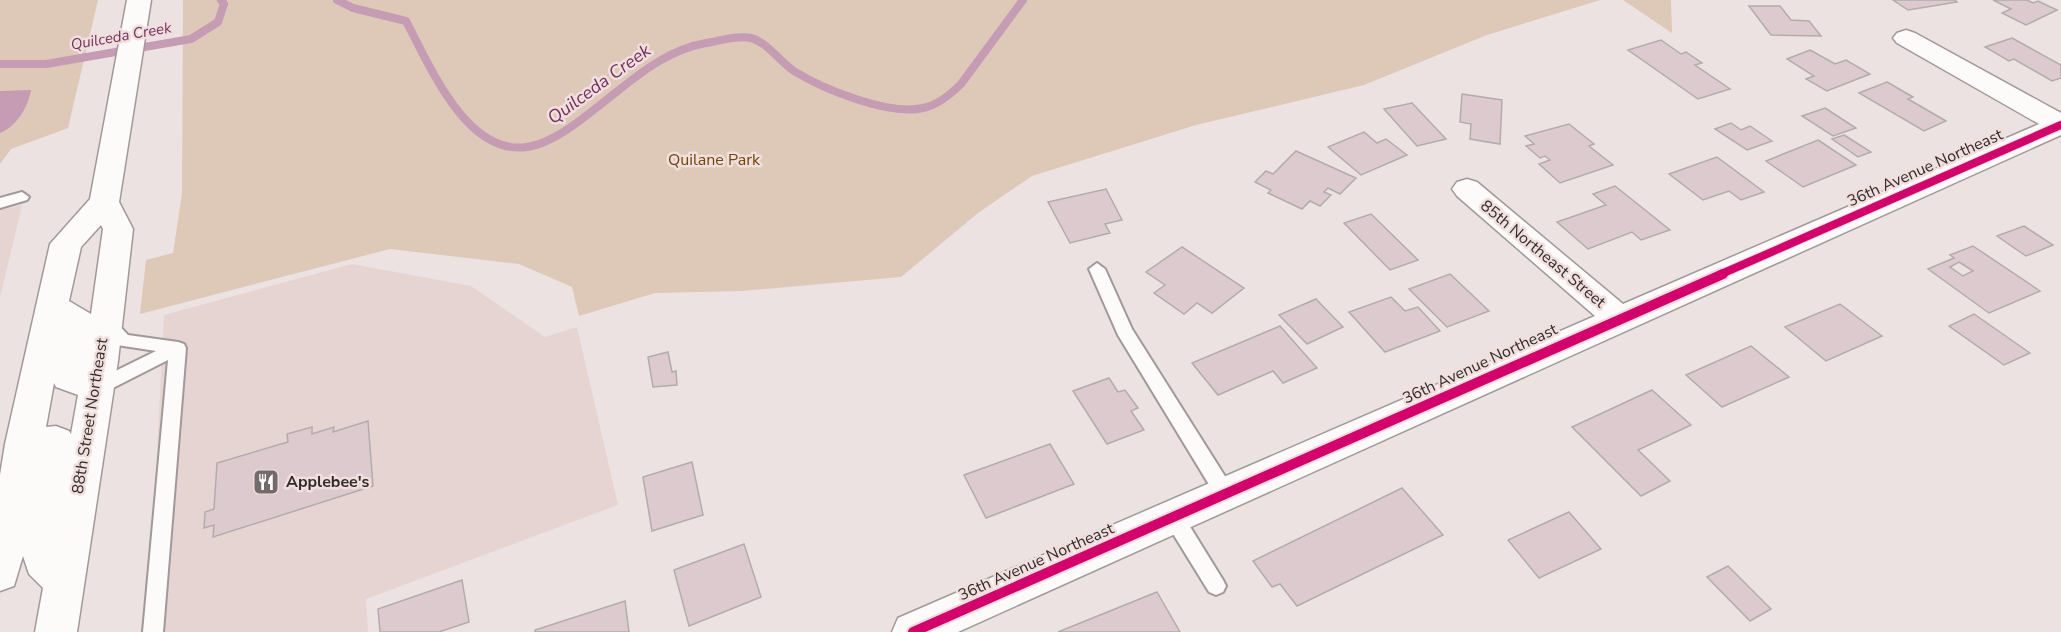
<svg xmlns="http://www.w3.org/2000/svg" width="2061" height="632" font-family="'Nunito Sans',sans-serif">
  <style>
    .built { fill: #e6d4d2 }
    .green { fill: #dec8b7 }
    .water { fill: #c69bb4 }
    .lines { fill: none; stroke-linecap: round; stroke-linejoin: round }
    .stream { stroke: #c69bb4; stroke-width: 8 }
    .building { fill: #ddcace; stroke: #b3acac; stroke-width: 1.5; fill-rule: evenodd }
    .service-casing { stroke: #a19999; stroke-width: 4 }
    .minor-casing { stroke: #a19999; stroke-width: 3 }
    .secondary-casing { stroke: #a19999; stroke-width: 3 }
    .service { fill: #fcfbfa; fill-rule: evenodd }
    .minor { fill: #fcfbfa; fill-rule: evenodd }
    .secondary { fill: #fcfbfa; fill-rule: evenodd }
    .cycleway-far1-casing { stroke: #f0dfdd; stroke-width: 10 }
    .cycleway-casing { stroke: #f0dfdd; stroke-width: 14 }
    .cycleway-far1 { stroke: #d6006c; stroke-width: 8 }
    .cycleway { stroke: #d6006c; stroke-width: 10 }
    .labels { text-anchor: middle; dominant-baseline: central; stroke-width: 5; stroke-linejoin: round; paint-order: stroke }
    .far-water-label { font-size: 15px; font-style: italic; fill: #752f60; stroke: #f0dfdd }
    .park-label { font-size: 16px; fill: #744508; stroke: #f0dfdd }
    .street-label { font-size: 16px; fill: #322b2b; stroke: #f0dfdd }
    .poi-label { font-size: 16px; font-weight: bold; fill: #322b2b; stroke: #f0dfdd; text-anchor: start }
    .water-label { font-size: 18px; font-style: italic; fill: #752f60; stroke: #f0dfdd }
  </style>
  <rect width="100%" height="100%" fill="#ece2e1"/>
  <g class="built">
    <path d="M 22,205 L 0,298 L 0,210 Z"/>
    <path d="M 352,264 L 471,286 L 545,337 L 577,327 L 618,505 L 366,599 L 368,632 L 148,632 L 164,315 Z"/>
  </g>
  <g class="green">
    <path d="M 0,0 L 98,0 L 68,128 L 11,149 L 0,164 Z"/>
    <path d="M 183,0 L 1600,0 L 1487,35 L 1364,85 L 1196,125 L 1032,176 L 978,213 L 901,277 L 741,291 L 655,293 L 579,316 L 572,287 L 519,264 L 390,249 L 140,314 L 146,260 L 173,253 L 182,194 Z"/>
    <path d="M 1623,0 L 1671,0 L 1672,33 Z"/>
  </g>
  <path class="water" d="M 31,90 C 28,107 17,126 0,133 L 0,91 Z"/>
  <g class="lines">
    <g class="stream">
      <path d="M 337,0 L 353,8 L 406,21 C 429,64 466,156 527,147 C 558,143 595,108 619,90 C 645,69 672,49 706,43 C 719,41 737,35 751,38 C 767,42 780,62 794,71 C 823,89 889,116 923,108 C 938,105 950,95 961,84 L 1023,0"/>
      <path d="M 0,64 L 46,64 L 191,39 L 218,22 L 224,4 L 221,0"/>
    </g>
  </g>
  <g class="building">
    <path d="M 1893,0 L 1955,0 L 1957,2 L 1908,10 Z"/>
    <path d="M 1993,0 L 2027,0 L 2033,3 L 2038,1 L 2057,10 L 2026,25 L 2002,13 L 2011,9 Z"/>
    <path d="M 1749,6 L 1780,6 L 1791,20 L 1809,21 L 1821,36 L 1771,35 Z"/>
    <path d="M 2012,38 L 2061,65 L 2061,78 L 2052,81 L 2014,59 L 2009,61 L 1985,47 Z"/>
    <path d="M 1661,40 L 1681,54 L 1686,52 L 1702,63 L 1695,65 L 1730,89 L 1698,99 L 1628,50 Z"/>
    <path d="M 1810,50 L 1835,64 L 1846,60 L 1870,74 L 1827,91 L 1806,79 L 1814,76 L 1787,59 Z"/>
    <path d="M 1887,82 L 1913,97 L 1908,99 L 1946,121 L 1924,131 L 1859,93 Z"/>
    <path d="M 1462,94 L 1502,100 L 1500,144 L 1470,139 L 1471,124 L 1460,122 Z"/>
    <path d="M 1412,103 L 1446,139 L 1417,146 L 1384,109 Z"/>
    <path d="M 1825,108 L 1856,128 L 1833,136 L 1802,116 Z"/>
    <path d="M 1731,123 L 1741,130 L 1750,126 L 1772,141 L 1747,150 L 1715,129 Z"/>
    <path d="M 1569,124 L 1594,144 L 1589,146 L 1613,165 L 1560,183 L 1539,164 L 1550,160 L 1545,156 L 1540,158 L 1526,146 L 1534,144 L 1525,136 Z"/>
    <path d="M 1364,132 L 1377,143 L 1386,139 L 1407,155 L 1361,175 L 1328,147 Z"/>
    <path d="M 1844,135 L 1871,152 L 1858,157 L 1832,139 Z"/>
    <path d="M 1818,140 L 1856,165 L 1803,187 L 1766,161 Z"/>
    <path d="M 1296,151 L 1356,178 L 1340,194 L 1328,188 L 1324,192 L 1331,195 L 1320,206 L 1310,201 L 1302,209 L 1268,193 L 1271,190 L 1255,182 L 1266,171 L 1273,174 Z"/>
    <path d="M 1717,157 L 1764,192 L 1741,200 L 1729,191 L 1703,200 L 1669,174 Z"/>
    <path d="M 1615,186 L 1670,230 L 1641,240 L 1632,232 L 1588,249 L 1557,222 L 1606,205 L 1593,194 Z"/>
    <path d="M 1106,189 L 1122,220 L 1105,224 L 1110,233 L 1070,243 L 1048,202 Z"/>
    <path d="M 1371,214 L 1418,260 L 1390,270 L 1344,223 Z"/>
    <path d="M 2024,226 L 2053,245 L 2026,256 L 1997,236 Z"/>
    <path d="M 1973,246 L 2040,291 L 1989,313 L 1928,269 L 1954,258 L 1950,255 ZM 1959,262 L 1973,271 L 1963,276 L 1950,267 Z"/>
    <path d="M 1182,247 L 1244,288 L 1212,313 L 1197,303 L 1184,314 L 1154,293 L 1165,285 L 1146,272 Z"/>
    <path d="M 1450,274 L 1489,311 L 1447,327 L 1409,289 Z"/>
    <path d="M 1391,297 L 1405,311 L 1418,307 L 1440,331 L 1385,352 L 1349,312 Z"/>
    <path d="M 1316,299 L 1343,327 L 1307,344 L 1279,315 Z"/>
    <path d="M 1840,304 L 1882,336 L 1826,361 L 1785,327 Z"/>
    <path d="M 1974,314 L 2030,353 L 2004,365 L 1949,326 Z"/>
    <path d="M 1280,326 L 1317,368 L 1283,383 L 1273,371 L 1218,395 L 1192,363 Z"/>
    <path d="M 1751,346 L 1789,377 L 1722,407 L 1686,375 Z"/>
    <path d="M 668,352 L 672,372 L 676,371 L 677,385 L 653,387 L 648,357 Z"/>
    <path d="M 1109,378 L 1118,392 L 1125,390 L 1138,408 L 1131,411 L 1144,430 L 1107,444 L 1073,391 Z"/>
    <path d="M 1652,390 L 1691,425 L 1638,450 L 1670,481 L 1641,496 L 1572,427 Z"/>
    <path d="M 368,421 L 373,486 L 213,537 L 214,525 L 204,528 L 205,512 L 214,509 L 217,463 L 288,442 L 287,434 L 312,427 L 312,434 L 334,427 L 333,432 Z"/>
    <path d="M 1050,444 L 1074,484 L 986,518 L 964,475 Z"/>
    <path d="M 692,462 L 703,515 L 652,531 L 643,477 Z"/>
    <path d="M 1402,488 L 1443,535 L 1297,606 L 1280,584 L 1272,587 L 1253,561 Z"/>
    <path d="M 1569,512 L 1601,549 L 1539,578 L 1508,540 Z"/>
    <path d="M 744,544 L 761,597 L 689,626 L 674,570 Z"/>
    <path d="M 1728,566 L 1771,609 L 1750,621 L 1707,577 Z"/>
    <path d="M 462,580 L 469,622 L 439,632 L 380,632 L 378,609 Z"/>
    <path d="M 1157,592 L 1180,632 L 1058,632 Z"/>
    <path d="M 625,601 L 629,632 L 535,632 L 535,630 Z"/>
  </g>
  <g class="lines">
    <g class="service-casing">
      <g id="service">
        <path d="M 22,192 L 29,197 L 27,200 L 0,208 L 0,198 Z"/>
        <path d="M 1097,263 L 1105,269 L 1132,329 L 1233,489 L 1235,495 L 1233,501 L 1226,503 L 1219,501 L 1118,335 L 1089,269 Z"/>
        <path d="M 106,316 L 112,318 L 128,335 L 178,342 L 184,344 L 186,348 L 163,632 L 143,632 L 168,360 L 103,393 L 91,393 L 88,388 L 91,383 L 156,351 L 117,345 L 98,322 Z"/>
        <path d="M 1174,510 L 1181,512 L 1223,580 L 1226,586 L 1223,592 L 1216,595 L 1209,592 L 1167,524 L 1164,518 L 1167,512 Z"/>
      </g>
    </g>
    <g class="minor-casing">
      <path id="minor" d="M 1906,30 L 1915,33 L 2061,113 L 2061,135 L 958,632 L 892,632 L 898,618 L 1595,316 L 1457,196 L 1452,189 L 1457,182 L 1467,179 L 1477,182 L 1623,304 L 2039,124 L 1897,43 L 1893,38 L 1897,33 Z"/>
    </g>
    <g class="secondary-casing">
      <path id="secondary" d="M 127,0 L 151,0 L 119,202 L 133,229 L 118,361 L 77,632 L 35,632 L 43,588 L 29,574 L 23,556 L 14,586 L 0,591 L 0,475 L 5,444 L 50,244 L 90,199 ZM 101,225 L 103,229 L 91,314 L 69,301 L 81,247 ZM 54,383 L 56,387 L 78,395 L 71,434 L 69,431 L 56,426 L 46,427 Z"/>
    </g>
    <use href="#service" class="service"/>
    <use href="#minor" class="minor"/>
    <use href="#secondary" class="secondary"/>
    <g class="cycleway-far1-casing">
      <path id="cycleway-far1" d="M 1719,275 L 2061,125"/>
    </g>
    <g class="cycleway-casing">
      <path id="cycleway" d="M 913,632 L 1723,274"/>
    </g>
    <use href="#cycleway-far1" class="cycleway-far1"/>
    <use href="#cycleway" class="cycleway"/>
  </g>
  <defs>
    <g id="restaurant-square" transform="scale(1.35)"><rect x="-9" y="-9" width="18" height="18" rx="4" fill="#736b6b" stroke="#f0dfdd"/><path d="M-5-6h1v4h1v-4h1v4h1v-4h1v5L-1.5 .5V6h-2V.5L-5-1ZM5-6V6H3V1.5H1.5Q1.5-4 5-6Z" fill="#fff"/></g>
  </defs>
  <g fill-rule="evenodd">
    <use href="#restaurant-square" x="266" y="482"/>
  </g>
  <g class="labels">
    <g class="far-water-label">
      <text transform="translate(121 36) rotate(-10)">Quilceda Creek</text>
    </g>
    <g class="park-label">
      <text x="714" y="160">Quilane Park</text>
    </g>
    <g class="street-label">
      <text transform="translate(1925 168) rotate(-24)">36th Avenue Northeast</text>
      <text transform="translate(1543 254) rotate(40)">85th Northeast Street</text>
      <text transform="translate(1480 364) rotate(-25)">36th Avenue Northeast</text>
      <text transform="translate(90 416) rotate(-81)">88th Street Northeast</text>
      <text transform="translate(1036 562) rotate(-24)">36th Avenue Northeast</text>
    </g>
    <g class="poi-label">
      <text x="286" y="482">Applebee's</text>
    </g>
    <g class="water-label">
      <text transform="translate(599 84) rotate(-36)">Quilceda Creek</text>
    </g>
  </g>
</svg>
